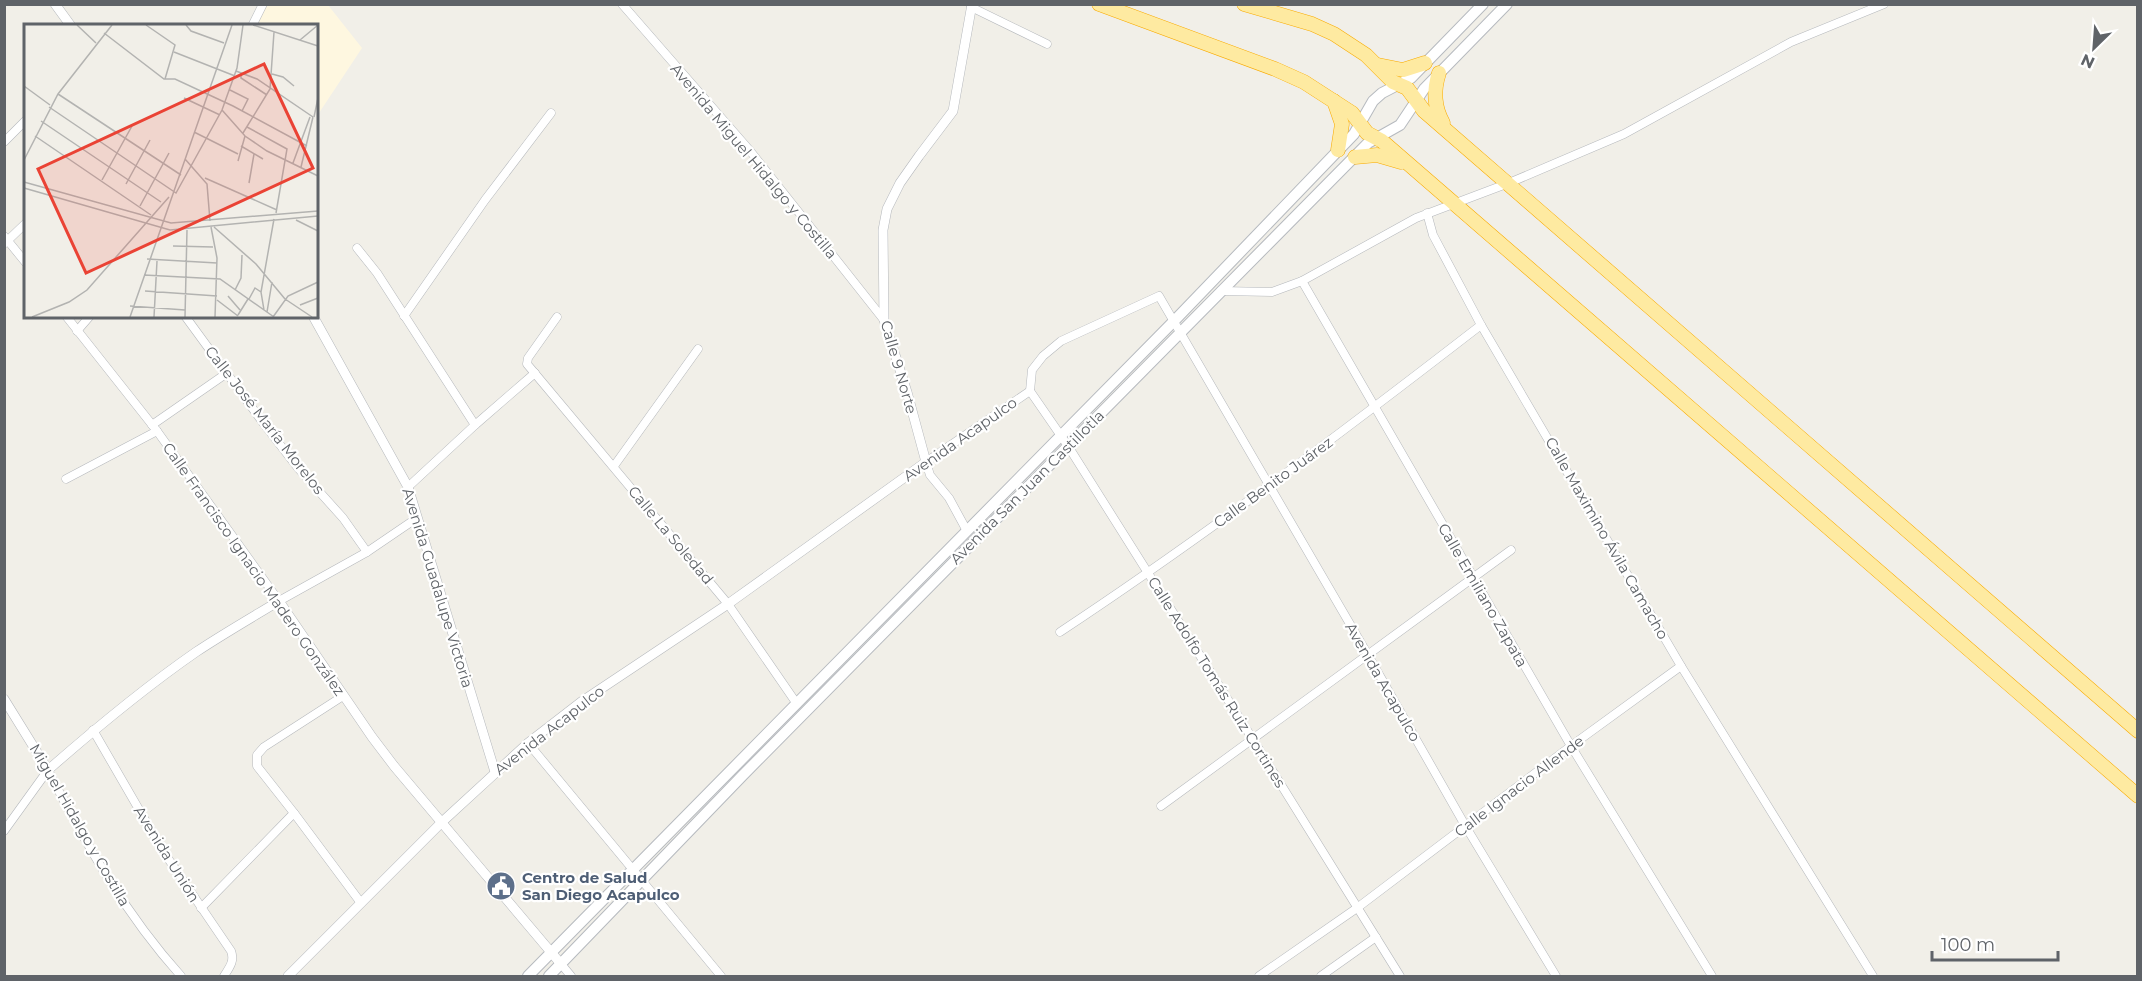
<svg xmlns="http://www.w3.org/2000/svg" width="2142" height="981" font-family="Montserrat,sans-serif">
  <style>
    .commercial { fill: #fef7e0 }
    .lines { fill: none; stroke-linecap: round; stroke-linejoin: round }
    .minor-casing { stroke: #b5b8bc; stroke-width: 9 }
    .tertiary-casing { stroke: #b5b8bc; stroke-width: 10 }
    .secondary-casing { stroke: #b6babf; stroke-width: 12 }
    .trunk-casing { stroke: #f9ab00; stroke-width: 15 }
    .minor { stroke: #fff; stroke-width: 8 }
    .tertiary { stroke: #fff; stroke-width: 9 }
    .secondary { stroke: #fff; stroke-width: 10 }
    .trunk { stroke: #feeaa1; stroke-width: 14 }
    .labels { text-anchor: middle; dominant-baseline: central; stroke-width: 4.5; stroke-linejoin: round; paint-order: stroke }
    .street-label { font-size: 15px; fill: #5f6368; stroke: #fff }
    .service-label { font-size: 15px; font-weight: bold; fill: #4e5e75; stroke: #fff; text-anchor: start }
    .inset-road { fill: none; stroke: #b3b3b1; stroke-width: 1.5 }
    .view { fill: #ea4335; fill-opacity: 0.15; stroke: #ea4335; stroke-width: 3 }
    .inset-edge { fill: none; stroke: #5f6368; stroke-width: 3 }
  </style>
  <rect width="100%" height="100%" fill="#f1efe8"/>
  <path class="commercial" d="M 265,5 L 328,5 L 362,48 L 319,113 L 316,110 L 316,26 L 253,26 Z"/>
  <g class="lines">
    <g class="minor-casing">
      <g id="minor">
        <path d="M 622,4 L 751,152 L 884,320"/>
        <path d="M 971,7 L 1047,44"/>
        <path d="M 252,26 L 263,4"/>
        <path d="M 4,142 L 26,120"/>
        <path d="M 1427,213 L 1433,235 L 1481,325 L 1681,666 L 1873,976"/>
        <path d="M 4,236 L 26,263"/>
        <path d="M 5,243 L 26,223"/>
        <path d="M 357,248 L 377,273 L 475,425"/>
        <path d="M 1302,281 L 1571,746 L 1712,976"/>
        <path d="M 1221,291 L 1272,292 L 1302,281 L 1416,218 L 1509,183 L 1624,134 L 1791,42 L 1884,4"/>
        <path d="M 66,316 L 157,431 L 279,601 L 367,552 L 417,518"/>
        <path d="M 185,316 L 264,424 L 298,468 L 343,518 L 367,552"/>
        <path d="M 404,316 L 485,200 L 551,113"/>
        <path d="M 557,317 L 528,358 L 527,364 L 728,604 L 797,704"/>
        <path d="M 77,331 L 90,316"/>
        <path d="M 1030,391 L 1032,370 L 1043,356 L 1061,341 L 1159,296 L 1368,655 L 1466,827 L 1556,976"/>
        <path d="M 1030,391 L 1068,446 L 1252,738 L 1400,976"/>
        <path d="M 152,425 L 227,373"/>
        <path d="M 614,466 L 698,349"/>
        <path d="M 66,479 L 157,431"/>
        <path d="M 408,487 L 475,425 L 535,373"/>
        <path d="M 967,531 L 949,498 L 930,475 L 926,462 L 1030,391"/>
        <path d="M 1060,632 C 1205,536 1344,431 1481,325"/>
        <path d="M 343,696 L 264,747 L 257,755 L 257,766 L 294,813 L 361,903"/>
        <path d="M 93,730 L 163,851 L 231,951 C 235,961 229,968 224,976"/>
        <path d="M 528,743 L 721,976"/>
        <path d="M 1161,806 L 1511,550"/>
        <path d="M 4,831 L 48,770 C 85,843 126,915 181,976"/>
        <path d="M 201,908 L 294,813"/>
        <path d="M 561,964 L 571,976"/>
        <path d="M 1259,976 L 1357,908 L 1571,746 L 1681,666"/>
        <path d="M 1321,976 L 1376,937"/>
      </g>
    </g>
    <g class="tertiary-casing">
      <g id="tertiary">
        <path d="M 55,4 L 71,26"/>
        <path d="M 313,316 L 408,487 L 495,772"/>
        <path d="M 4,699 L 48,770 C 96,728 144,688 196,652 C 223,634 251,618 279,601 L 372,737 L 394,766 L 561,964"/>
        <path d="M 288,976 L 442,822 L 528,743 L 581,702 L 728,604 L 926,462 L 907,392 L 884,320 L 883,230 L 887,209 L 900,183 L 919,156 L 953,111 L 972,4"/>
      </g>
    </g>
    <g class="secondary-casing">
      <g id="secondary">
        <path d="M 528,976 L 1175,320 L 1354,134 L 1373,101 L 1382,93 L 1411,78 L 1483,4"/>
        <path d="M 549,976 L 743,775 L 1368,143 L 1400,125 L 1424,89 L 1507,4"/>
      </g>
    </g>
    <g class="trunk-casing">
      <g id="trunk">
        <path d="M 1099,4 L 1275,69 L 1304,82 L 1352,113 L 1367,133 L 1382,141 L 2138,796"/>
        <path d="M 1244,4 L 1312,24 L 1334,34 L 1366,55 L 1393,82 L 1407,88 L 1424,111 L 2138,731"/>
        <path d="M 1378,65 L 1403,70 L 1425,63"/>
        <path d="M 1439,73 C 1433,91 1434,107 1443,123"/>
        <path d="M 1334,101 L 1342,124 L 1338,150"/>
        <path d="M 1355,157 L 1377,155 L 1401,162"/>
      </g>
    </g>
    <use href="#minor" class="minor"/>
    <use href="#tertiary" class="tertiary"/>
    <use href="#secondary" class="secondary"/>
    <use href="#trunk" class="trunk"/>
  </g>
  <defs>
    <g id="civic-disc" transform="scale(1.5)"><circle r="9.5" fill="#5c6f8a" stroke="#fff"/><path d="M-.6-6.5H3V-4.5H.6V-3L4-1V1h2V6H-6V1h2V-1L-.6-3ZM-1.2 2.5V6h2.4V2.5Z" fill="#fff"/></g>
  </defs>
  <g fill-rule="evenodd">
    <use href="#civic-disc" x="501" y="886"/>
  </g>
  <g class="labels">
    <g class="street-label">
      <text transform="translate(754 161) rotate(50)">Avenida Miguel Hidalgo y Costilla</text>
      <text transform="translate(899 367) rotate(74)">Calle 9 Norte</text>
      <text transform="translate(265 420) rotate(52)">Calle José María Morelos</text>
      <text transform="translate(960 439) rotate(-35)">Avenida Acapulco</text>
      <text transform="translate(1273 482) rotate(-36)">Calle Benito Juárez</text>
      <text transform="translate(1027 487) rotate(-45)">Avenida San Juan Castillotla</text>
      <text transform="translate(671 535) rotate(50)">Calle La Soledad</text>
      <text transform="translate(1607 538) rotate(60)">Calle Maximino Ávila Camacho</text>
      <text transform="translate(254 569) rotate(55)">Calle Francisco Ignacio Madero González</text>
      <text transform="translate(438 588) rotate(73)">Avenida Guadalupe Victoria</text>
      <text transform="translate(1483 595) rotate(60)">Calle Emiliano Zapata</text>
      <text transform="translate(1217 682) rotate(58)">Calle Adolfo Tomás Ruiz Cortines</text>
      <text transform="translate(1383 682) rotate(60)">Avenida Acapulco</text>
      <text transform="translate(549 730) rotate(-38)">Avenida Acapulco</text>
      <text transform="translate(1519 786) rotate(-37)">Calle Ignacio Allende</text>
      <text transform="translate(80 825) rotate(60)">Miguel Hidalgo y Costilla</text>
      <text transform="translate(167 854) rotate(58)">Avenida Unión</text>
    </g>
    <g class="service-label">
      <text x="522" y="877">Centro de Salud<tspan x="522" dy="17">San Diego Acapulco</tspan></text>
    </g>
  </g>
  <g transform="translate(24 24)">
    <rect width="294" height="294" fill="#f1efe8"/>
    <path class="inset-road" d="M 53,1 L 72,19M 122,1 L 151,21 L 141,55M 162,1 L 167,7 L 200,19M 229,1 L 294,22M 80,9 L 140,55 L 151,55 L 209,82 L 283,122M 276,16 L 294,1M 150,28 L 211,52M 212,47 L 233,55 L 289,93M 217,49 L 217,54 L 243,71M 248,50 L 259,53 L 270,62M 0,62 L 26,81M 206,66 L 224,75 L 218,87M 34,70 L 157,151M 160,74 L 196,91M 25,83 L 152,169 L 198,86 L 213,44 L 219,1M 198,86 L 221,112 L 243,127 L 294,152M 290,93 L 294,74M 17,97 L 137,178M 223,103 L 263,125 L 252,189M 170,108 L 214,130M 219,109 L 246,65 L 250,8M 11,112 L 127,191M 217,122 L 239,135M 161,135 L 183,160 L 186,197M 0,136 L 34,70 L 88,1M 214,137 L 221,112M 269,139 L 286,93M 277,143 L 289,93M 181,154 L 253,186M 78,156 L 108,102M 0,158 L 147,199 L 294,187M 225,159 L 230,130M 102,160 L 126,116M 0,164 L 146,206 L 294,192M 116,182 L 145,129M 272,196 L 294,207M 187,203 L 193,234 L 191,293M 190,203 L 232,240 L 261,275M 149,222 L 189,223M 123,235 L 193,239M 120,251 L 196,255 L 250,293M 211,266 L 217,254 L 218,231M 121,267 L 193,272M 204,272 L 216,286M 225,275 L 231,264 L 237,268M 261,275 L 288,293M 193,276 L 214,292M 276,281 L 294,274M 106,282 L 161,286M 240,286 L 237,268 L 250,195M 243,288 L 248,258M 214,291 L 224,275M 8,293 L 45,278 L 63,266 L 145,173M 106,293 L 208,1M 130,293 L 133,237M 161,293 L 163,206M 249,293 L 264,272 L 294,258"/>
    <path class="view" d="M 240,40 L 289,144 L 62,249 L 14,145 Z"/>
    <rect width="294" height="294" class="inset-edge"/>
  </g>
  <rect width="2142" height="981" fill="none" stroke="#5f6368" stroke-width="12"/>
  <g transform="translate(2094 48) rotate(205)" stroke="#ffffff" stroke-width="4.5" paint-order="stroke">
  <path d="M0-4.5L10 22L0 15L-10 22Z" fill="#5f6368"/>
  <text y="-9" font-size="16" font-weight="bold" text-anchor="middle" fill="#5f6368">N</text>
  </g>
  <path d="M1932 951v9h126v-9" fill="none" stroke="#5f6368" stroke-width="3"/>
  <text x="1941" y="951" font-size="18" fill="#5f6368" stroke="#ffffff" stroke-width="4.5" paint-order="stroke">100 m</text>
</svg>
